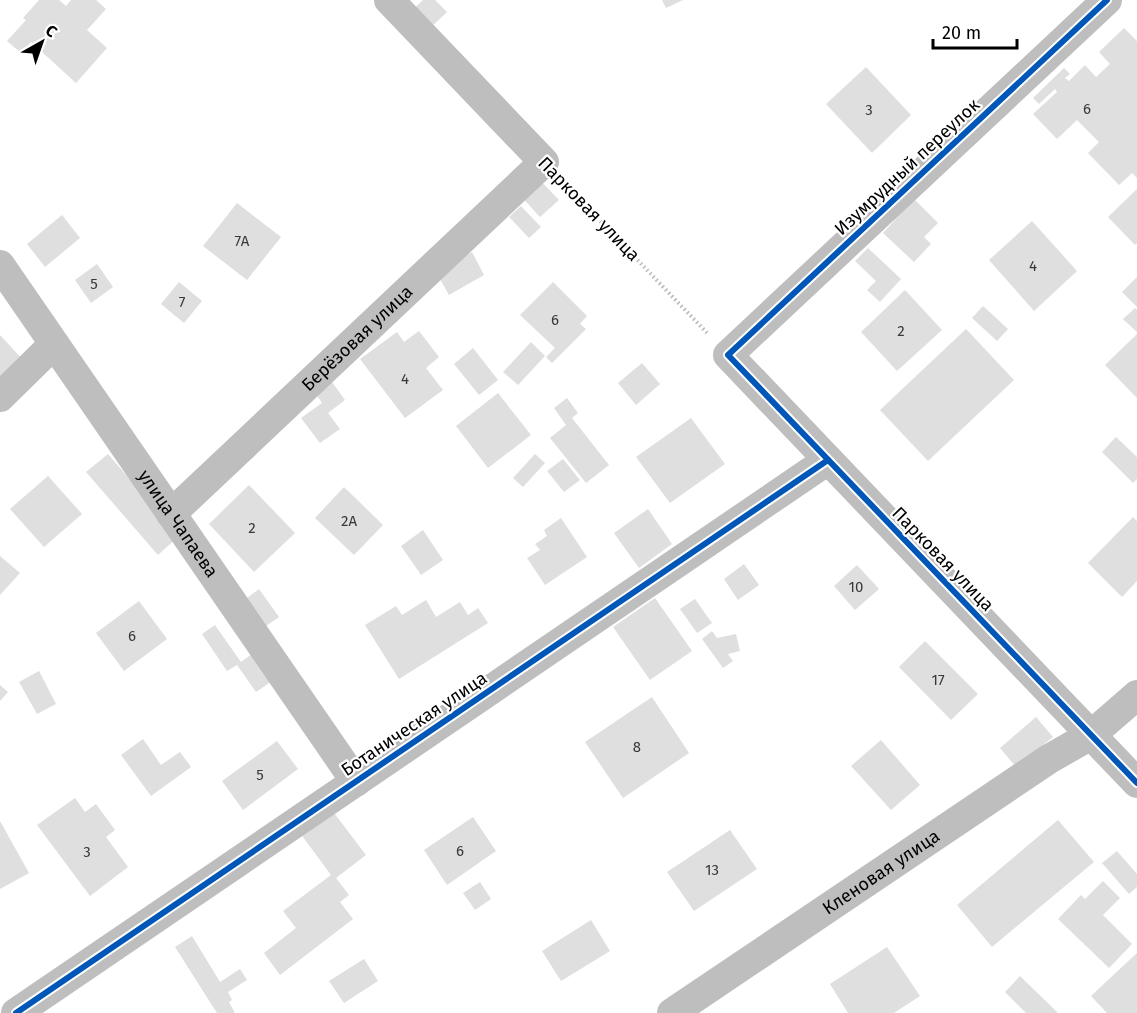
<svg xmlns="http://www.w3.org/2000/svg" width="1137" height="1013" font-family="'Fira Sans',sans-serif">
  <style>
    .building { fill: #dfdfdf }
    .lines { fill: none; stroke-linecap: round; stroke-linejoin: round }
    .path { stroke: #b9b9b9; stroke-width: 4; stroke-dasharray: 1.5 3; stroke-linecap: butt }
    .minor { stroke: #bebebe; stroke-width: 30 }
    .cycleway-casing { stroke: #fff; stroke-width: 10 }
    .cycleway { stroke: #0057b8; stroke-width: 6 }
    .labels { text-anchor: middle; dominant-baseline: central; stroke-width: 4.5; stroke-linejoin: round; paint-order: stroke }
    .number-label { font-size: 15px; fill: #383838 }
    .street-label { font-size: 18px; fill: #000; stroke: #fff }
  </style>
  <rect width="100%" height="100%" fill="#fff"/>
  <g class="building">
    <path d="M 39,0 L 59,0 L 66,6 L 71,0 L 96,0 L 106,9 L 87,30 L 107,48 L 76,83 L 31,42 L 21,53 L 7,41 L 26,20 L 23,18 Z"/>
    <path d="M 423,0 L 435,0 L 447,12 L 428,30 L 410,12 Z"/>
    <path d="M 662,0 L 683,0 L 666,8 Z"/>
    <path d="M 1124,28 L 1137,41 L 1137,178 L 1132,173 L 1119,185 L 1088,153 L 1099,142 L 1077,120 L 1057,139 L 1033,114 L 1057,92 L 1055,89 L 1039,104 L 1033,98 L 1064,68 L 1070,74 L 1065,78 L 1069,81 L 1085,65 L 1096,77 L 1110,64 L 1099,52 Z"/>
    <path d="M 866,67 L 911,115 L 872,153 L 826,104 Z"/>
    <path d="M 535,175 L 559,200 L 540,217 L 517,192 Z"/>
    <path d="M 1137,189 L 1137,243 L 1135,245 L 1108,217 Z"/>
    <path d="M 914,199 L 938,223 L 924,237 L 931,244 L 914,262 L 883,233 Z"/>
    <path d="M 237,203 L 281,237 L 247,280 L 203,246 Z"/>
    <path d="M 521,206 L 541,227 L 529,238 L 509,217 Z"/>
    <path d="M 62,215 L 80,238 L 45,267 L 27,244 Z"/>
    <path d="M 1032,221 L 1077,271 L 1034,311 L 989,260 Z"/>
    <path d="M 868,248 L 901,279 L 880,302 L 867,290 L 876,281 L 855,261 Z"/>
    <path d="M 472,252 L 484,275 L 449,295 L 436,272 Z"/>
    <path d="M 97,264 L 113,287 L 91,303 L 75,280 Z"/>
    <path d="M 1137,277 L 1137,307 L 1122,292 Z"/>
    <path d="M 179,282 L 202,301 L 184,323 L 161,304 Z"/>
    <path d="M 553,282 L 587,316 L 580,324 L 586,329 L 552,363 L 546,357 L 555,348 L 520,315 Z"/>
    <path d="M 905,290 L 942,330 L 897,371 L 861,332 Z"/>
    <path d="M 983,306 L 1008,329 L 997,341 L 972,318 Z"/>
    <path d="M 1135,308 L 1137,310 L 1137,332 L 1123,319 Z"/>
    <path d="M 966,329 L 1014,380 L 928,461 L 880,410 Z"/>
    <path d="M 419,331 L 439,357 L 426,368 L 443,390 L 405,418 L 360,359 L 397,332 L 404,342 Z"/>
    <path d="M 1137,334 L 1137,398 L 1105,365 Z"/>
    <path d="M 0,335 L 24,361 L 0,383 Z"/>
    <path d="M 531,342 L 545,356 L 518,385 L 503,372 Z"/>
    <path d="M 473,348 L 498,380 L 479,395 L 454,364 Z"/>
    <path d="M 642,363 L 660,384 L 636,405 L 618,383 Z"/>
    <path d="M 332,382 L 345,400 L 328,413 L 340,429 L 320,443 L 301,418 L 322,403 L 316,394 Z"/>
    <path d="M 498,393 L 531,435 L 488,468 L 456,426 Z"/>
    <path d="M 567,398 L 578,413 L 572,418 L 609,465 L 586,483 L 550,438 L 566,425 L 554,408 Z"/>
    <path d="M 691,418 L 725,464 L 670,503 L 636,457 Z"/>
    <path d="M 1116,437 L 1137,457 L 1137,479 L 1133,483 L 1102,452 Z"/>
    <path d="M 108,454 L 179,536 L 158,555 L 86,472 Z"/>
    <path d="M 535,454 L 545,463 L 523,487 L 513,478 Z"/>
    <path d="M 563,459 L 580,480 L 564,492 L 547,471 Z"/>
    <path d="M 48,476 L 82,514 L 44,547 L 10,509 Z"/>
    <path d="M 249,485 L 295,533 L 254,572 L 209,524 Z"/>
    <path d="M 344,487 L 383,525 L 354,555 L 315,518 Z"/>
    <path d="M 648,509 L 672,544 L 639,568 L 614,533 Z"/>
    <path d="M 1133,517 L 1137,521 L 1137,581 L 1122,597 L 1088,563 Z"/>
    <path d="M 561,518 L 587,557 L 545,585 L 527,558 L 540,550 L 535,544 L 547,536 L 544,530 Z"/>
    <path d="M 423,530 L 443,560 L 421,575 L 401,546 Z"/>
    <path d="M 0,556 L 20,573 L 0,595 Z"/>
    <path d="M 744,564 L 759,585 L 738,600 L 724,579 Z"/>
    <path d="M 857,565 L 879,589 L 855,610 L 834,586 Z"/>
    <path d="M 259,589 L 279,617 L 263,628 L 243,601 Z"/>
    <path d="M 655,598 L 692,651 L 650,680 L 613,627 Z"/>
    <path d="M 695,599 L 712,623 L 697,633 L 680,609 Z"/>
    <path d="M 426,600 L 436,617 L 460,602 L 468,615 L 478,608 L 488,623 L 399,679 L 365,625 L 396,606 L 402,615 Z"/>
    <path d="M 139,601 L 167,639 L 124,671 L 96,633 Z"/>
    <path d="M 215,625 L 241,662 L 253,653 L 272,681 L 256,692 L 237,665 L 227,671 L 202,634 Z"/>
    <path d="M 712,631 L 717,638 L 736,634 L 740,651 L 728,654 L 733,661 L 723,668 L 702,639 Z"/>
    <path d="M 925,641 L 978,694 L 951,720 L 899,667 Z"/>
    <path d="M 39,671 L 56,704 L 37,714 L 19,682 Z"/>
    <path d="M 0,685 L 8,692 L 0,701 Z"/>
    <path d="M 652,697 L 689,753 L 623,798 L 585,742 Z"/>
    <path d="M 1036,717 L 1053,737 L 1016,767 L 1000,748 Z"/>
    <path d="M 143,739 L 161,765 L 180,752 L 191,767 L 151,796 L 121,755 Z"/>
    <path d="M 881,740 L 920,785 L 891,810 L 851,766 Z"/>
    <path d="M 277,741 L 298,769 L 243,810 L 222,781 Z"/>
    <path d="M 75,798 L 85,812 L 96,804 L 115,830 L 106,837 L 128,867 L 90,896 L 37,825 Z"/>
    <path d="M 331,809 L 366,855 L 336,878 L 349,895 L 340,902 L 353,919 L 280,975 L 264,953 L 296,928 L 283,911 L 331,875 L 300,833 Z"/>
    <path d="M 473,817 L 496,851 L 447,885 L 424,850 Z"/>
    <path d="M 1058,820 L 1094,862 L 992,947 L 957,905 Z"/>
    <path d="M 0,821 L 29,873 L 0,889 Z"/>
    <path d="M 730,830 L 757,869 L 694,911 L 667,872 Z"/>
    <path d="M 1117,851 L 1137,874 L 1137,887 L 1129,894 L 1102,863 Z"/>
    <path d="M 1103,881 L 1120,898 L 1103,915 L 1132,944 L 1109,968 L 1058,919 L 1081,895 L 1085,899 Z"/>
    <path d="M 480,882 L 491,899 L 475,910 L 463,893 Z"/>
    <path d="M 591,920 L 610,951 L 561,981 L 542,951 Z"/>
    <path d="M 192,936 L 220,982 L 240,969 L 247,980 L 228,992 L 232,1000 L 229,1002 L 235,1013 L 217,1013 L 175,947 Z"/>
    <path d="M 887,947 L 920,996 L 894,1013 L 848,1013 L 830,984 Z"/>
    <path d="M 1137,953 L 1137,1013 L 1107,1013 L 1091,996 Z"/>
    <path d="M 364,959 L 378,981 L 344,1003 L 329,981 Z"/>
    <path d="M 1020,976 L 1058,1013 L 1026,1013 L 1005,992 Z"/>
  </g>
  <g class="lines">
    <path class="path" d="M 563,182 L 709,335"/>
    <g class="minor">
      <path d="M 1107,0 L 728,355 L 1137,783"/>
      <path id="s1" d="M 0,265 L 356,782"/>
      <path d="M 0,397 L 54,344"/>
      <path id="s2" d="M 171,514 L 544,162 L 389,0"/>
      <path d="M 16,1013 L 828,460"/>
      <path id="s3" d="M 672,1013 L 1049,759 L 1091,735 L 1137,695"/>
    </g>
    <g class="cycleway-casing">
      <g id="cycleway">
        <path d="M 1107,0 L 728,355 L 1137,783"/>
        <path d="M 16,1013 L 828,460"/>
      </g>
    </g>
    <use href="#cycleway" class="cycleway"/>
  </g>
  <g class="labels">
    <g class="number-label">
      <text x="1087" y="109">6</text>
      <text x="869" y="110">3</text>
      <text x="242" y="241">7А</text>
      <text x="1033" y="266">4</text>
      <text x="94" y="284">5</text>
      <text x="182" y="302">7</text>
      <text x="555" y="320">6</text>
      <text x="901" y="331">2</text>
      <text x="405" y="379">4</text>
      <text x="349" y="521">2А</text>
      <text x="252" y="528">2</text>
      <text x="856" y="587">10</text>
      <text x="132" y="636">6</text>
      <text x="938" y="680">17</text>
      <text x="637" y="747">8</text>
      <text x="260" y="775">5</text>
      <text x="460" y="851">6</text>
      <text x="87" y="852">3</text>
      <text x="712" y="870">13</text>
    </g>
    <g class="street-label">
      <text transform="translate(907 167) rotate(-43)">Изумрудный переулок</text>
      <text transform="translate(589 209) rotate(46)">Парковая улица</text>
      <text stroke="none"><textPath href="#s2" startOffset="256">Берёзовая улица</textPath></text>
      <text stroke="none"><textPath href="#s1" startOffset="314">улица Чапаева</textPath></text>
      <text transform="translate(943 559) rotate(46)">Парковая улица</text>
      <text transform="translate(414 724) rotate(-34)">Ботаническая улица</text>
      <text stroke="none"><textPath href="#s3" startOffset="252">Кленовая улица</textPath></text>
    </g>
  </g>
  <g transform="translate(42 42) rotate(40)" stroke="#ffffff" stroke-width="4.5" paint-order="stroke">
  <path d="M0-4.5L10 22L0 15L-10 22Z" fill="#000000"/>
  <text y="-9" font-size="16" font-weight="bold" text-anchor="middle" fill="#000000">С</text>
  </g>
  <path d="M933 39v9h84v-9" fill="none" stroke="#000000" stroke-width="3"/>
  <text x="942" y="39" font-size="18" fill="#000000" stroke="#ffffff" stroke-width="4.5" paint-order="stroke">20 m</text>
</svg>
